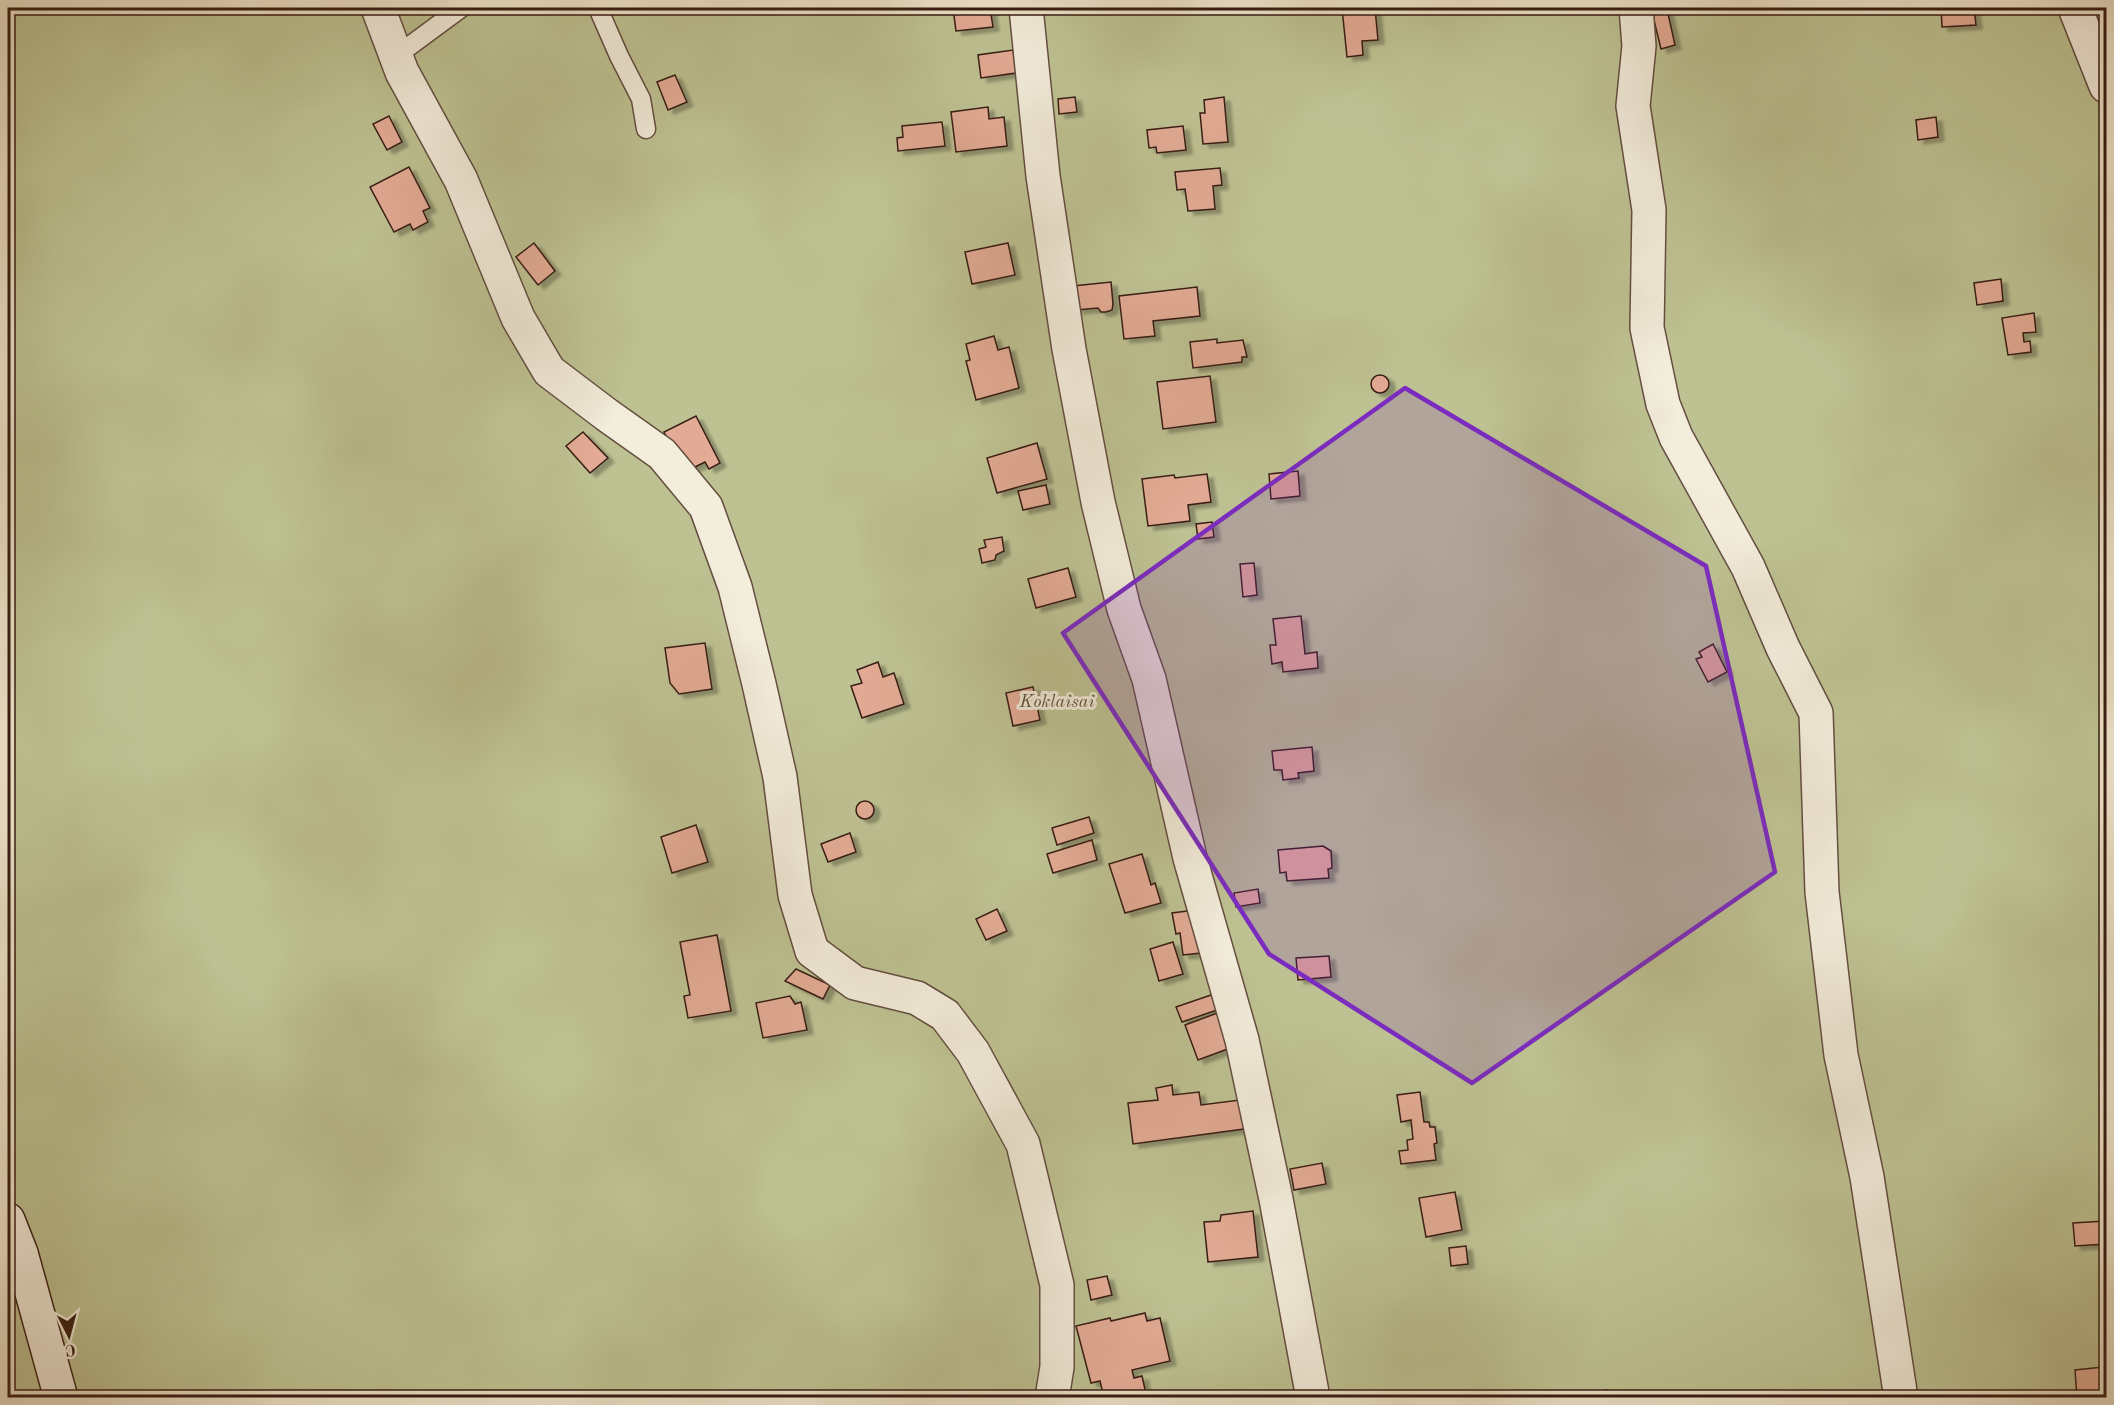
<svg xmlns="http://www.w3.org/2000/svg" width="2114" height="1405" font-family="'Old Standard TT',serif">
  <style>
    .green { fill: #bec293; stroke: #7a6f52; stroke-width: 1.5 }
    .building { fill: #e3ab95; stroke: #371c12; stroke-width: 1.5; filter: url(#shadow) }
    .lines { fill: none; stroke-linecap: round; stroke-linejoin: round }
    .lane-casing { stroke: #644e40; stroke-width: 21 }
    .street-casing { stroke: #644e40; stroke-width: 36 }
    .secondary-casing { stroke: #371c12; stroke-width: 36 }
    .lane { stroke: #f3eddc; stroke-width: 18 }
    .street { stroke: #f3eddc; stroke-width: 33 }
    .secondary { stroke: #f3eddc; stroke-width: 33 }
    .marked { fill: #7b2cbf; fill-opacity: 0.2; stroke: #7b2cbf; stroke-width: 4.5; stroke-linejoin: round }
    .labels { text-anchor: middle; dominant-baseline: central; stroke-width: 6; stroke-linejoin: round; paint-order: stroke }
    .park-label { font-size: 18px; font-style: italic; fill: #604e39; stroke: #f3eddc }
  </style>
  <defs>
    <filter id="shadow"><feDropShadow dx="6" dy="4" stdDeviation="1.5" flood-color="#0004"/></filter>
  </defs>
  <rect width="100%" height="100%" fill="#ede3c9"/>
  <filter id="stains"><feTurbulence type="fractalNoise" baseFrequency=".00333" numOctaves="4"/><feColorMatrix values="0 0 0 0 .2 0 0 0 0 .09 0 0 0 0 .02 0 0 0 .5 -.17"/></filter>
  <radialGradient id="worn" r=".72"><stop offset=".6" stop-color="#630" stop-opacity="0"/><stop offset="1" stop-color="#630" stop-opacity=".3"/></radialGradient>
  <rect class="green" x="8" y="8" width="2098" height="1389"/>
  <g class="building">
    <path d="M 953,8 L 990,8 L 993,27 L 956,31 Z"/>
    <path d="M 1342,8 L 1375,8 L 1378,40 L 1362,41 L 1363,55 L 1347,57 Z"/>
    <path d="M 1941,8 L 1974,8 L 1976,25 L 1942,27 Z"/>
    <path d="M 1667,9 L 1675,45 L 1661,49 L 1652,12 Z"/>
    <path d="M 1013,50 L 1016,73 L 981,78 L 978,55 Z"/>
    <path d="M 675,75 L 687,102 L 668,110 L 657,82 Z"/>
    <path d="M 1075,97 L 1077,112 L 1059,114 L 1058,99 Z"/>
    <path d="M 1224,97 L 1228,142 L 1203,144 L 1200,113 L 1205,113 L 1204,100 Z"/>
    <path d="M 988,107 L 989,119 L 1004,117 L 1007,146 L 956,152 L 951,112 Z"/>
    <path d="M 389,116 L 402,142 L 387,150 L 373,124 Z"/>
    <path d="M 1936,117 L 1938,137 L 1918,140 L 1916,120 Z"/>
    <path d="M 942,122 L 945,146 L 898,151 L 897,138 L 903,137 L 902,126 Z"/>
    <path d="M 1183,126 L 1186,150 L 1157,153 L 1156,147 L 1149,148 L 1147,130 Z"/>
    <path d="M 409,167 L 430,208 L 423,211 L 428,222 L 413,230 L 410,224 L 394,232 L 370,187 Z"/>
    <path d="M 1220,168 L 1222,185 L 1213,186 L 1215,209 L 1188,211 L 1185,189 L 1177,190 L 1175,172 Z"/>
    <path d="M 534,243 L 555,271 L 538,285 L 516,257 Z"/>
    <path d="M 1008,243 L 1015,275 L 972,284 L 965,252 Z"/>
    <path d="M 2001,279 L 2003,301 L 1977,305 L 1974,283 Z"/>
    <path d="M 1111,282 L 1113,304 L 1112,310 L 1106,312 L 1101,312 L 1098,308 L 1076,310 L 1073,286 Z"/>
    <path d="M 1197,287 L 1200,316 L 1153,321 L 1155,336 L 1124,339 L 1119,296 Z"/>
    <path d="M 2034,313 L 2036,332 L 2023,333 L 2024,342 L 2030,341 L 2031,352 L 2008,355 L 2002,318 Z"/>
    <path d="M 994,336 L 998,350 L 1009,347 L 1019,388 L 976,400 L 966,361 L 970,360 L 966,344 Z"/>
    <path d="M 1217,339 L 1217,343 L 1243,340 L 1247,357 L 1242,357 L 1242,362 L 1193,368 L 1190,342 Z"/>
    <circle cx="1380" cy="384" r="9"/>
    <path d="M 1210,376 L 1216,422 L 1163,429 L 1157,382 Z"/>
    <path d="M 696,416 L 720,463 L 709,469 L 705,462 L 685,472 L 664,432 Z"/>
    <path d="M 583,432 L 608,458 L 590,473 L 566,446 Z"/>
    <path d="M 1037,443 L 1047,479 L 997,493 L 987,458 Z"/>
    <path d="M 1298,471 L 1300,496 L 1271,499 L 1269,474 Z"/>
    <path d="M 1207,474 L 1211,502 L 1188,505 L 1190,521 L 1148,526 L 1142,479 L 1174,475 L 1175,478 Z"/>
    <path d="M 1046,485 L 1050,504 L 1023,510 L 1018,491 Z"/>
    <path d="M 1212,522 L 1214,537 L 1198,539 L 1196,524 Z"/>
    <path d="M 1002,537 L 1004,551 L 996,555 L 995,560 L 982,563 L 979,549 L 986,547 L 984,540 Z"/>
    <path d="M 1254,563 L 1257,595 L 1243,597 L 1240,564 Z"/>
    <path d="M 1068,568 L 1076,597 L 1036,608 L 1028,579 Z"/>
    <path d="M 1301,616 L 1305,654 L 1317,652 L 1318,668 L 1283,672 L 1282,662 L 1272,664 L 1270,645 L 1276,645 L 1273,619 Z"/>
    <path d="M 705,643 L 712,689 L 679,694 L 670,683 L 665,648 Z"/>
    <path d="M 1713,644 L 1727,672 L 1708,682 L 1696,659 L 1702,657 L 1699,652 Z"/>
    <path d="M 878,662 L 883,677 L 894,673 L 904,704 L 862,718 L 851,686 L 862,683 L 857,670 Z"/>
    <path d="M 1033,687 L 1040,720 L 1013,726 L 1006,693 Z"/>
    <path d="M 1312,747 L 1314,771 L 1298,773 L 1299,778 L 1283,780 L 1282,770 L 1274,770 L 1272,751 Z"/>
    <circle cx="865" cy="810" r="9"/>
    <path d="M 1089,817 L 1094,833 L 1057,845 L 1052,828 Z"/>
    <path d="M 696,825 L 708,862 L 672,873 L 661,837 Z"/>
    <path d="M 850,833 L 856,852 L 828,862 L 821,844 Z"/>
    <path d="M 1092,840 L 1097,860 L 1053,873 L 1047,854 Z"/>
    <path d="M 1323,846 L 1331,851 L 1332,868 L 1328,869 L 1329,878 L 1287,881 L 1286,872 L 1280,873 L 1278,850 Z"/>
    <path d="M 1142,854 L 1151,885 L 1155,883 L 1161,903 L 1125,913 L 1109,864 Z"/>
    <path d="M 1258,889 L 1260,903 L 1236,907 L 1234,893 Z"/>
    <path d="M 997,909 L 1007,931 L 986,940 L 976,919 Z"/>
    <path d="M 1195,910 L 1201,953 L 1183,955 L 1180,933 L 1176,934 L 1172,913 Z"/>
    <path d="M 717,935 L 731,1011 L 688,1018 L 684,996 L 690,995 L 680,942 Z"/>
    <path d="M 1173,942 L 1183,974 L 1159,981 L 1150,949 Z"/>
    <path d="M 1329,956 L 1331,977 L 1298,980 L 1296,958 Z"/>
    <path d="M 796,969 L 830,985 L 823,999 L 785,981 Z"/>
    <path d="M 1211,995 L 1217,1010 L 1182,1022 L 1176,1007 Z"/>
    <path d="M 790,996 L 795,1004 L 801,1002 L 807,1030 L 763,1038 L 756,1003 Z"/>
    <path d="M 1220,1012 L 1233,1047 L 1198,1060 L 1185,1025 Z"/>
    <path d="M 1172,1085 L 1173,1095 L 1199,1092 L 1201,1105 L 1240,1100 L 1244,1129 L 1133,1144 L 1128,1103 L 1158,1100 L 1156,1088 Z"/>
    <path d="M 1420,1092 L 1424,1122 L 1429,1122 L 1430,1127 L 1435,1127 L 1437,1143 L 1434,1144 L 1436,1160 L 1401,1164 L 1399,1151 L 1408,1150 L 1407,1140 L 1413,1139 L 1411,1120 L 1401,1122 L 1397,1095 Z"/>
    <path d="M 1322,1163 L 1326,1184 L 1294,1190 L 1290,1169 Z"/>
    <path d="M 1455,1192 L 1462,1230 L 1426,1237 L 1419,1198 Z"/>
    <path d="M 1253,1211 L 1258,1257 L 1208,1262 L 1204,1222 L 1220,1221 L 1221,1215 Z"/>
    <path d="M 2105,1221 L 2106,1244 L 2075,1246 L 2073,1223 Z"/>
    <path d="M 1466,1246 L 1468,1264 L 1451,1266 L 1449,1248 Z"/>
    <path d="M 1107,1276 L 1112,1295 L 1091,1300 L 1087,1280 Z"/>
    <path d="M 1145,1313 L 1147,1321 L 1160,1318 L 1170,1361 L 1132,1370 L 1134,1378 L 1142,1376 L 1147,1398 L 1104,1398 L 1100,1381 L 1091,1383 L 1076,1326 L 1110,1318 L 1111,1321 Z"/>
    <path d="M 2103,1367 L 2106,1398 L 2077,1398 L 2075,1370 Z"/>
    <path d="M 1607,1390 L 1608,1398 L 1587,1398 L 1587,1393 Z"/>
  </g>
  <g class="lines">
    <g class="lane-casing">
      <g id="lane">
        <path d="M 598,8 L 619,56 L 641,99 L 646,129"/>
        <path d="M 396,56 L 461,8"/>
      </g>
    </g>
    <g class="street-casing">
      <g id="street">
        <path d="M 378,8 L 402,72 L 461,180 L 518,318 L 549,371 L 607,415 L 662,454 L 706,507 L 735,587 L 759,684 L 780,777 L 795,895 L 812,951 L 855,983 L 917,998 L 945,1015 L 973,1052 L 1023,1144 L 1057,1285 L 1057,1367 L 1052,1398"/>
        <path d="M 1026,8 L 1043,176 L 1069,349 L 1098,502 L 1124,609 L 1149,679 L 1190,858 L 1242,1040 L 1276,1199 L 1313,1398"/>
        <path d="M 1636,8 L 1639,46 L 1633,106 L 1649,210 L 1647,328 L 1663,404 L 1676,437 L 1748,567 L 1783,648 L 1816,713 L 1822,892 L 1841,1055 L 1867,1177 L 1901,1398"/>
        <path d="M 2075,8 L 2106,86"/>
      </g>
    </g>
    <g class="secondary-casing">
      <path id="secondary" d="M 8,1220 L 21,1253 L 61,1398"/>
    </g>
    <use href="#lane" class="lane"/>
    <use href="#street" class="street"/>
    <use href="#secondary" class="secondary"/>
  </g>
  <path class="marked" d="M 1405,388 L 1706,566 L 1775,872 L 1472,1083 L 1269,954 L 1063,633 Z"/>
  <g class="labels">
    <g class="park-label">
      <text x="1057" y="702">Koklaisai</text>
    </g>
  </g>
  <rect width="2114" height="1405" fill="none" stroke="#ede3c9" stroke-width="30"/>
  <rect x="9" y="9" width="2096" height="1387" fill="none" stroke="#371c12" stroke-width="3"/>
  <rect x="15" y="15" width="2084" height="1375" fill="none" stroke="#371c12" stroke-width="1.5"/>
  <g transform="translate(69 1336) rotate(174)" stroke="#f3eddc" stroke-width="4.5" paint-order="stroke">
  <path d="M0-4.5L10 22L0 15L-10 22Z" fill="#371c12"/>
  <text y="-9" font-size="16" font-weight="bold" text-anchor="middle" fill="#371c12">С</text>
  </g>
  <rect width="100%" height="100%" filter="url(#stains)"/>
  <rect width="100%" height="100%" fill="url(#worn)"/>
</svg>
